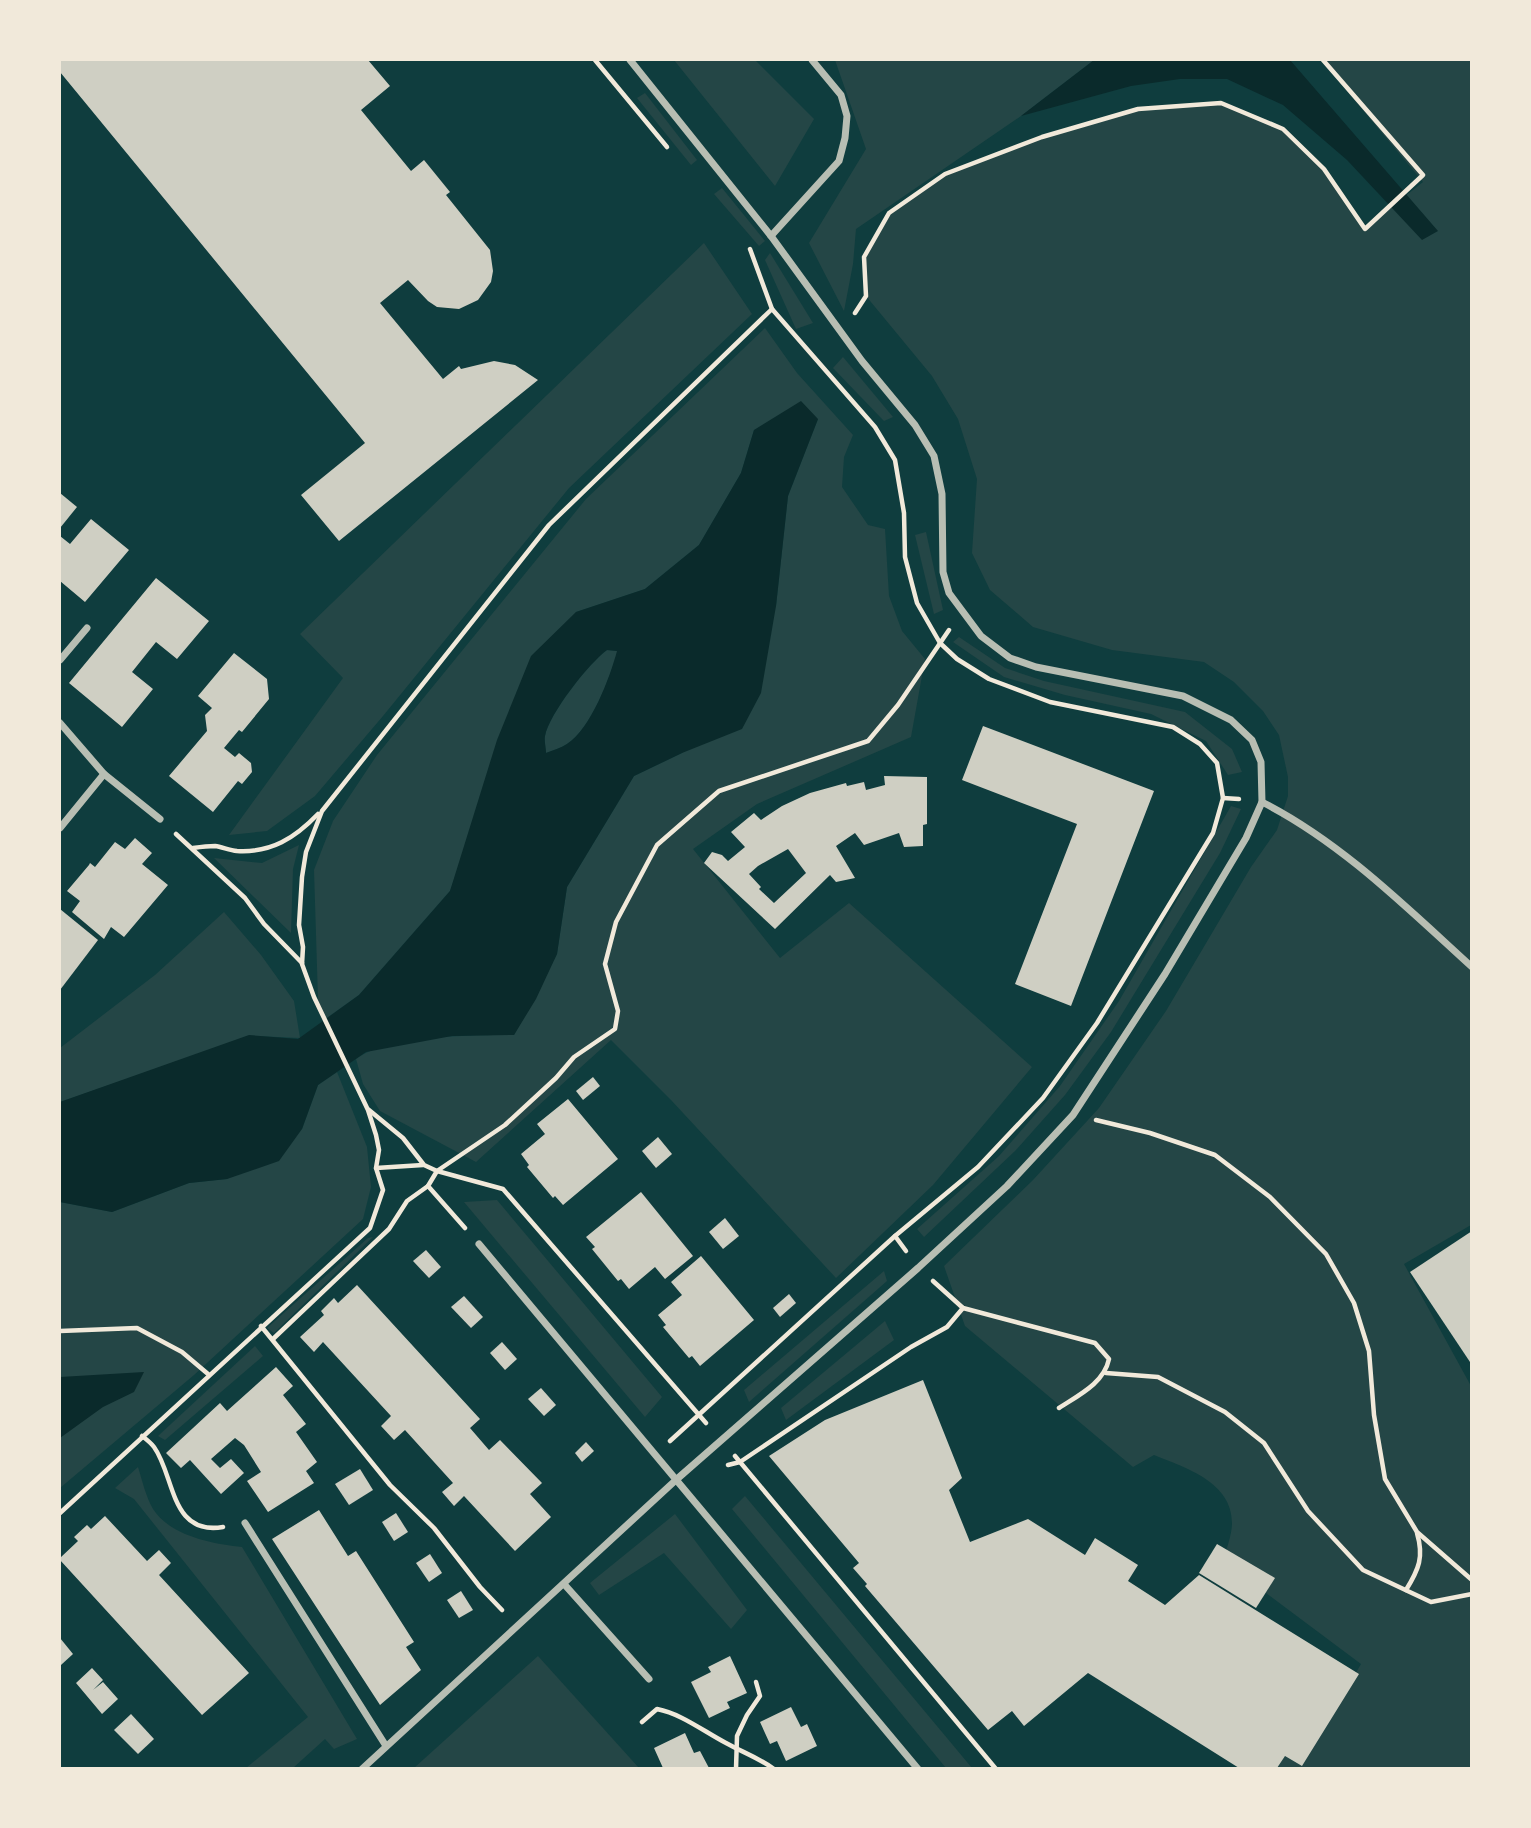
<svg xmlns="http://www.w3.org/2000/svg" width="1531" height="1828" font-family="'PT Sans',sans-serif">
  <style>
    .green { fill: #244646 }
    .water { fill: #0a2a2b; fill-rule: evenodd }
    .building { fill: #cfcfc3; fill-rule: evenodd }
    .lines { fill: none; stroke-linecap: round; stroke-linejoin: round }
    .path { stroke: #f1e9da; stroke-width: 4.5 }
    .minor { stroke: #b8beb3; stroke-width: 7 }
  </style>
  <rect width="100%" height="100%" fill="#0f3d3e"/>
  <g class="green">
    <path d="M 674,60 L 755,60 L 814,119 L 775,186 Z"/>
    <path d="M 835,60 L 1094,60 L 1021,116 L 856,229 L 853,264 L 844,311 L 809,243 L 866,149 Z"/>
    <path d="M 1321,60 L 1471,60 L 1471,1225 L 1404,1264 L 1471,1386 L 1471,1768 L 1277,1768 L 1285,1756 L 1302,1766 L 1361,1664 L 1223,1561 C 1226,1550 1232,1535 1232,1523 C 1232,1482 1186,1468 1154,1455 L 1133,1467 L 965,1326 L 944,1266 L 1033,1180 L 1099,1108 L 1166,1011 L 1251,867 L 1277,830 L 1288,796 L 1288,777 L 1279,735 L 1263,711 L 1234,682 L 1204,662 L 1112,650 L 1033,627 L 990,590 L 972,553 L 977,479 L 958,419 L 932,376 L 866,296 L 864,257 L 889,213 L 945,174 L 1042,137 L 1138,109 L 1221,103 L 1283,129 L 1324,169 L 1365,228 L 1423,182 Z"/>
    <path d="M 645,93 L 697,160 L 691,165 L 637,98 Z"/>
    <path d="M 722,188 L 765,241 L 759,246 L 714,194 Z"/>
    <path d="M 704,243 L 752,314 L 569,488 L 383,716 L 315,796 L 267,831 L 229,835 L 343,678 L 300,634 Z"/>
    <path d="M 770,253 L 813,323 L 796,329 L 765,260 Z"/>
    <path d="M 765,328 L 797,373 L 853,435 L 844,457 L 842,487 L 868,525 L 885,529 L 889,596 L 902,631 L 925,659 L 911,737 L 757,804 L 693,849 L 780,958 L 849,903 L 1032,1067 L 933,1185 L 836,1278 L 671,1100 L 611,1040 L 476,1162 L 380,1111 L 363,1084 L 356,1059 C 388,1035 473,1035 514,1035 L 557,954 L 567,887 L 634,776 L 682,753 L 776,606 L 788,496 L 818,419 L 754,430 L 741,473 L 699,545 L 645,589 L 576,612 L 468,840 L 450,891 L 359,995 L 324,1020 L 318,999 L 314,870 L 333,821 L 377,755 L 586,499 Z"/>
    <path d="M 843,357 L 893,417 L 884,421 L 833,368 Z"/>
    <path d="M 926,532 L 943,610 L 934,614 L 915,535 Z"/>
    <path d="M 959,637 L 1005,668 L 1044,681 L 1185,712 L 1232,749 L 1242,772 L 1228,775 L 1206,741 L 1151,714 L 1065,695 L 1004,677 L 953,642 Z"/>
    <path d="M 607,650 L 618,651 C 610,677 591,729 567,744 C 561,748 553,750 546,753 C 546,748 544,741 545,736 C 549,714 589,663 607,650 Z"/>
    <path d="M 1231,806 L 1241,809 L 1220,853 L 1111,1032 L 1065,1095 L 1015,1151 L 924,1237 L 917,1229 L 999,1156 L 1060,1086 L 1119,1001 Z"/>
    <path d="M 299,845 L 293,869 L 291,933 L 214,858 L 262,863 Z"/>
    <path d="M 224,912 L 261,955 L 294,1001 L 300,1038 L 252,1036 L 60,1102 L 60,1048 L 155,975 Z"/>
    <path d="M 337,1072 L 367,1147 L 371,1187 L 363,1219 L 194,1375 L 60,1488 L 60,1202 L 112,1212 L 189,1183 L 227,1179 L 302,1129 L 318,1085 Z"/>
    <path d="M 497,1200 L 662,1397 L 645,1417 L 464,1202 Z"/>
    <path d="M 373,1237 L 274,1333 L 267,1328 L 368,1238 Z"/>
    <path d="M 884,1271 L 887,1281 L 749,1402 L 744,1390 Z"/>
    <path d="M 885,1321 L 894,1340 L 786,1420 L 781,1408 Z"/>
    <path d="M 255,1346 L 263,1356 L 165,1440 L 158,1436 Z"/>
    <path d="M 138,1467 C 142,1480 146,1497 153,1509 C 170,1536 213,1544 242,1547 L 357,1739 L 334,1749 L 325,1739 L 293,1768 L 246,1768 L 308,1717 L 134,1499 L 115,1488 Z"/>
    <path d="M 745,1496 L 972,1768 L 946,1768 L 732,1509 Z"/>
    <path d="M 675,1514 L 747,1610 L 731,1629 L 664,1553 L 599,1595 L 590,1583 Z"/>
    <path d="M 538,1656 L 639,1768 L 414,1768 Z"/>
  </g>
  <g class="water">
    <path d="M 1094,60 L 1290,60 L 1438,231 L 1422,240 L 1347,160 L 1283,105 L 1227,79 L 1180,79 L 1131,86 L 1021,116 Z"/>
    <path d="M 801,401 L 818,419 L 788,496 L 776,606 L 761,693 L 742,729 L 682,753 L 634,776 L 567,887 L 557,954 L 536,999 L 514,1035 L 452,1036 L 366,1052 L 318,1085 L 302,1129 L 279,1161 L 227,1179 L 189,1183 L 112,1212 L 60,1202 L 60,1102 L 249,1035 L 298,1039 L 359,995 L 450,891 L 497,740 L 531,656 L 576,612 L 645,589 L 699,545 L 741,473 L 754,430 ZM 607,650 L 617,651 C 610,677 591,729 567,744 C 561,748 553,750 546,753 C 546,748 544,741 545,736 C 549,714 589,663 607,650 Z"/>
    <path d="M 144,1372 L 134,1392 L 103,1407 L 60,1438 L 60,1377 Z"/>
  </g>
  <g class="building">
    <path d="M 60,60 L 368,60 L 390,86 L 361,110 L 411,171 L 424,160 L 450,192 L 446,195 L 490,250 L 493,271 L 491,282 L 478,300 L 459,309 L 437,307 L 428,301 L 408,280 L 380,303 L 443,379 L 459,366 L 461,369 L 494,361 L 515,365 L 538,380 L 339,541 L 301,495 L 365,443 L 60,72 Z"/>
    <path d="M 60,493 L 77,507 L 60,528 Z"/>
    <path d="M 91,519 L 129,550 L 85,602 L 60,581 L 60,536 L 70,544 Z"/>
    <path d="M 156,578 L 209,621 L 177,659 L 156,642 L 132,672 L 153,689 L 122,727 L 69,683 Z"/>
    <path d="M 234,653 L 267,679 L 269,699 L 242,732 L 239,730 L 224,748 L 235,757 L 239,753 L 251,763 L 252,772 L 242,784 L 238,781 L 213,812 L 169,776 L 207,731 L 205,715 L 212,708 L 198,696 Z"/>
    <path d="M 983,726 L 1154,791 L 1071,1006 L 1015,984 L 1077,824 L 962,780 Z"/>
    <path d="M 884,776 L 927,777 L 927,824 L 923,825 L 923,846 L 904,847 L 899,833 L 864,845 L 855,833 L 836,846 L 855,878 L 836,882 L 830,875 L 775,929 L 704,863 L 712,852 L 722,855 L 728,861 L 745,847 L 731,832 L 754,813 L 761,820 L 782,806 L 810,793 L 846,783 L 847,786 L 864,782 L 866,790 L 885,785 ZM 788,849 L 806,873 L 774,903 L 759,889 L 761,887 L 749,874 L 758,866 Z"/>
    <path d="M 135,838 L 152,853 L 142,864 L 168,885 L 124,937 L 111,927 L 104,939 L 72,912 L 80,901 L 67,891 L 89,865 L 90,863 L 95,867 L 115,842 L 125,849 Z"/>
    <path d="M 60,909 L 98,940 L 60,990 Z"/>
    <path d="M 593,1077 L 600,1086 L 583,1100 L 576,1091 Z"/>
    <path d="M 568,1099 L 618,1159 L 563,1205 L 555,1196 L 553,1198 L 527,1167 L 529,1165 L 521,1154 L 545,1134 L 537,1124 Z"/>
    <path d="M 658,1137 L 672,1154 L 656,1168 L 642,1151 Z"/>
    <path d="M 641,1192 L 693,1256 L 665,1279 L 655,1267 L 629,1289 L 621,1279 L 618,1281 L 592,1249 L 595,1247 L 586,1237 Z"/>
    <path d="M 725,1218 L 739,1236 L 723,1249 L 709,1232 Z"/>
    <path d="M 1472,1231 L 1472,1365 L 1410,1272 Z"/>
    <path d="M 426,1250 L 441,1267 L 429,1278 L 413,1261 Z"/>
    <path d="M 701,1256 L 754,1320 L 700,1366 L 692,1356 L 689,1358 L 663,1327 L 666,1325 L 658,1315 L 682,1295 L 671,1282 Z"/>
    <path d="M 357,1285 L 480,1419 L 470,1428 L 489,1450 L 500,1440 L 542,1483 L 530,1494 L 551,1517 L 515,1551 L 464,1496 L 454,1506 L 442,1492 L 453,1483 L 405,1430 L 394,1440 L 381,1426 L 391,1416 L 323,1342 L 314,1352 L 300,1337 L 324,1315 L 321,1311 L 334,1298 L 338,1303 Z"/>
    <path d="M 789,1294 L 796,1303 L 780,1317 L 773,1308 Z"/>
    <path d="M 464,1296 L 483,1317 L 471,1328 L 451,1307 Z"/>
    <path d="M 502,1342 L 517,1359 L 505,1370 L 490,1353 Z"/>
    <path d="M 276,1367 L 293,1386 L 283,1395 L 306,1424 L 296,1432 L 317,1462 L 306,1471 L 314,1483 L 268,1512 L 247,1481 L 261,1472 L 244,1445 L 235,1438 L 211,1459 L 220,1468 L 231,1459 L 244,1473 L 221,1494 L 190,1460 L 181,1468 L 166,1453 L 220,1403 L 227,1411 Z"/>
    <path d="M 923,1380 L 962,1478 L 949,1490 L 970,1542 L 1028,1519 L 1085,1555 L 1095,1538 L 1138,1565 L 1128,1581 L 1165,1605 L 1199,1575 L 1359,1674 L 1302,1766 L 1285,1756 L 1277,1768 L 1239,1768 L 1088,1673 L 1024,1726 L 1012,1711 L 988,1730 L 865,1586 L 867,1584 L 853,1568 L 859,1563 L 769,1456 L 825,1420 Z"/>
    <path d="M 541,1388 L 556,1405 L 544,1416 L 528,1399 Z"/>
    <path d="M 586,1442 L 594,1451 L 582,1462 L 575,1453 Z"/>
    <path d="M 360,1469 L 373,1490 L 349,1505 L 335,1484 Z"/>
    <path d="M 319,1510 L 348,1556 L 356,1551 L 414,1642 L 406,1647 L 421,1670 L 380,1705 L 272,1539 Z"/>
    <path d="M 396,1513 L 408,1532 L 394,1541 L 382,1522 Z"/>
    <path d="M 105,1516 L 147,1561 L 159,1550 L 171,1563 L 159,1575 L 249,1673 L 202,1715 L 60,1560 L 60,1558 L 78,1541 L 74,1537 L 87,1525 L 91,1529 Z"/>
    <path d="M 1217,1544 L 1275,1578 L 1256,1608 L 1199,1573 Z"/>
    <path d="M 430,1554 L 442,1573 L 429,1582 L 416,1563 Z"/>
    <path d="M 461,1591 L 473,1610 L 459,1618 L 447,1600 Z"/>
    <path d="M 60,1638 L 73,1654 L 61,1665 L 60,1663 Z"/>
    <path d="M 730,1656 L 747,1693 L 727,1702 L 730,1708 L 709,1718 L 691,1682 L 711,1672 L 708,1667 Z"/>
    <path d="M 92,1668 L 103,1680 L 93,1690 L 103,1682 L 118,1699 L 102,1714 L 76,1683 Z"/>
    <path d="M 791,1707 L 801,1727 L 807,1724 L 817,1746 L 786,1761 L 777,1741 L 770,1744 L 760,1722 Z"/>
    <path d="M 131,1714 L 154,1739 L 138,1754 L 114,1730 Z"/>
    <path d="M 685,1733 L 694,1753 L 700,1751 L 709,1768 L 663,1768 L 654,1748 Z"/>
  </g>
  <g class="lines">
    <g class="path">
      <path d="M 595,60 L 667,147"/>
      <path d="M 855,313 L 866,296 L 864,257 L 889,213 L 945,174 L 1042,137 L 1138,109 L 1221,103 L 1283,129 L 1324,169 L 1365,229 L 1423,175 L 1323,60"/>
      <path d="M 1223,798 L 1239,799"/>
      <path d="M 176,834 L 245,898 L 264,924 L 302,963"/>
      <path d="M 193,848 C 200,847 208,846 215,846 C 222,847 229,850 237,851 C 271,853 295,838 318,814"/>
      <path d="M 369,1110 L 403,1138 L 424,1165 L 437,1171 L 503,1189 L 706,1423"/>
      <path d="M 1096,1120 L 1150,1133 L 1215,1155 L 1270,1197 L 1326,1254 L 1354,1303 L 1369,1351 L 1374,1415 L 1385,1479 L 1417,1532 L 1472,1580"/>
      <path d="M 376,1168 L 423,1165"/>
      <path d="M 465,1228 L 428,1186 L 437,1171 L 505,1125 L 556,1078 L 574,1057 L 615,1029 L 618,1011 L 605,964 L 616,922 L 657,845 L 719,791 L 868,741 L 898,705 L 949,630"/>
      <path d="M 895,1236 L 906,1251"/>
      <path d="M 933,1281 L 963,1308 L 1095,1343 L 1109,1359 C 1104,1383 1079,1395 1059,1408"/>
      <path d="M 261,1326 L 390,1485 L 434,1528 L 480,1587 L 502,1610"/>
      <path d="M 60,1331 L 137,1328 L 182,1352 L 208,1374"/>
      <path d="M 273,1339 L 389,1229 L 407,1201 L 428,1186"/>
      <path d="M 1106,1373 L 1158,1377 L 1225,1412 L 1264,1443 L 1308,1511 L 1363,1570 L 1431,1602 L 1472,1594"/>
      <path d="M 142,1436 C 146,1439 151,1443 154,1447 C 175,1476 170,1536 223,1527"/>
      <path d="M 670,1441 L 895,1236 L 978,1167 L 1043,1098 L 1097,1023 L 1213,833 L 1223,798 L 1217,763 L 1200,744 L 1173,727 L 1050,702 L 989,679 L 957,659 L 940,643 L 917,603 L 905,557 L 904,513 L 895,460 L 875,427 L 772,309 L 750,249"/>
      <path d="M 735,1456 L 996,1769"/>
      <path d="M 728,1465 L 740,1462 L 911,1347 L 947,1327 L 963,1308"/>
      <path d="M 60,1513 L 370,1228 L 383,1190 L 376,1168 L 379,1150 L 376,1135 L 368,1110 L 314,997 L 302,964 L 303,947 L 299,925 L 302,877 L 306,852 L 322,811 L 549,525 L 772,309"/>
      <path d="M 1406,1590 C 1419,1569 1424,1557 1417,1533"/>
      <path d="M 642,1722 L 657,1709 C 682,1714 703,1731 726,1743 C 742,1752 759,1758 774,1769"/>
      <path d="M 736,1769 L 737,1736 L 747,1715 L 760,1696 L 756,1682"/>
    </g>
    <g class="minor">
      <path d="M 771,236 L 839,161 L 845,138 L 847,116 L 841,95 L 812,60"/>
      <path d="M 60,660 L 87,628"/>
      <path d="M 60,723 L 104,774 L 160,819"/>
      <path d="M 1262,802 C 1341,842 1406,907 1472,967"/>
      <path d="M 60,828 L 104,774"/>
      <path d="M 479,1244 L 918,1769"/>
      <path d="M 245,1523 L 386,1746"/>
      <path d="M 564,1584 L 649,1679"/>
      <path d="M 362,1769 L 677,1479 L 918,1268 L 1007,1186 L 1073,1115 L 1165,974 L 1246,838 L 1262,802 L 1261,762 L 1252,740 L 1231,720 L 1183,696 L 1036,667 L 1010,658 L 981,636 L 949,593 L 943,572 L 942,494 L 934,456 L 915,425 L 862,361 L 771,236 L 630,60"/>
    </g>
  </g>
  <rect width="1531" height="1828" fill="none" stroke="#f1e9da" stroke-width="122"/>
</svg>
